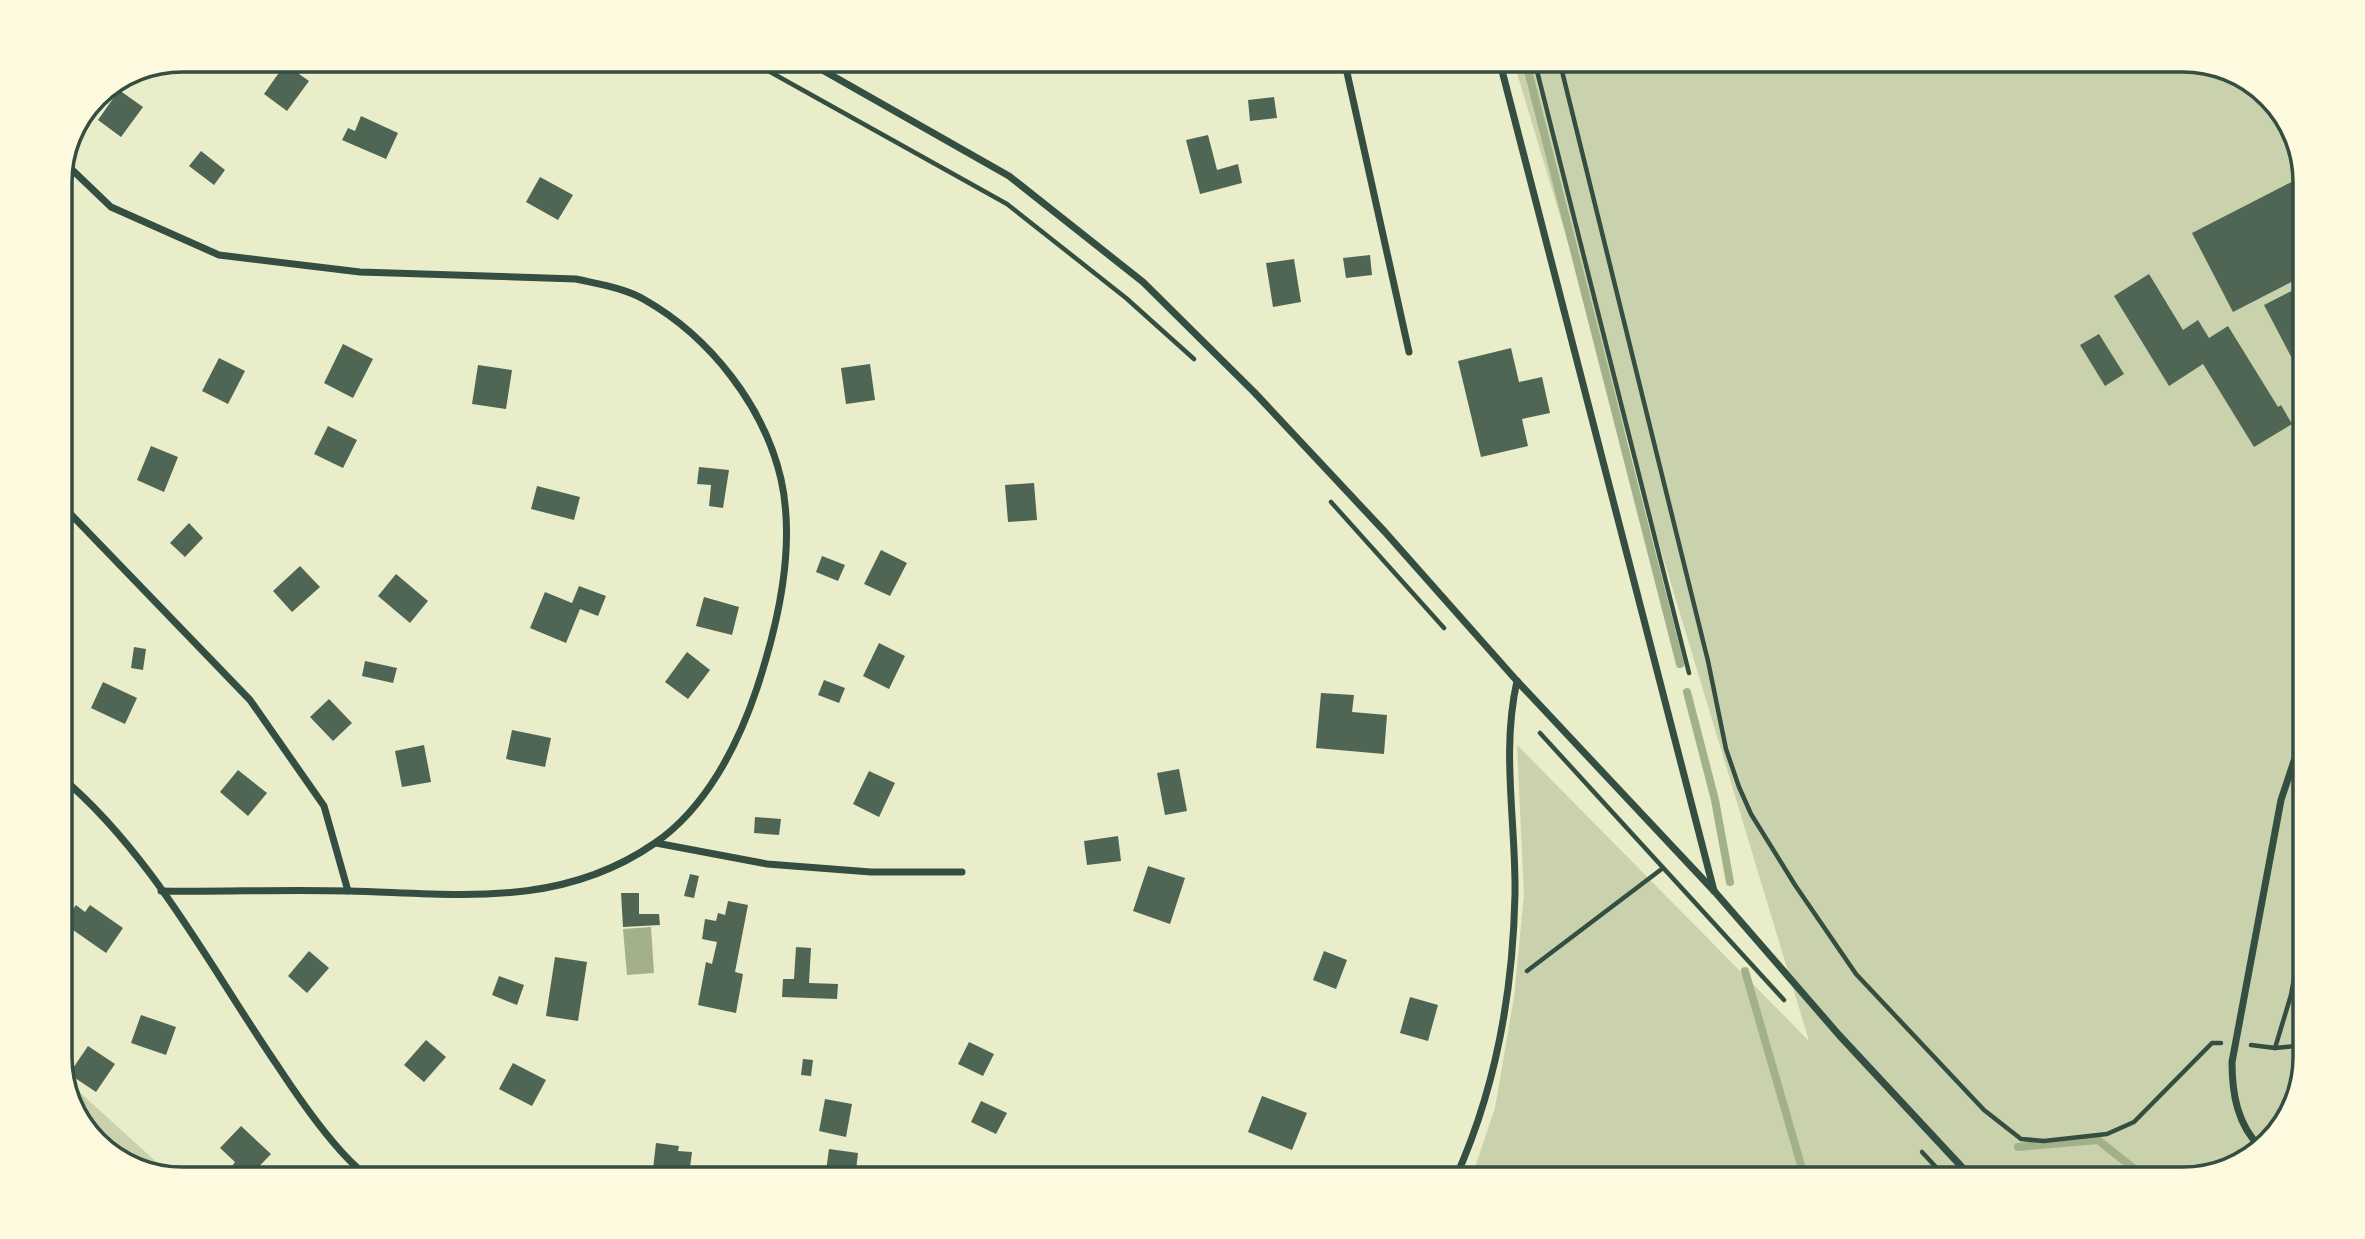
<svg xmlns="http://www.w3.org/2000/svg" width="2365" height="1239" font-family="Georgia,serif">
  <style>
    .green { fill: #cad2ad }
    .water { fill: #a3b18a }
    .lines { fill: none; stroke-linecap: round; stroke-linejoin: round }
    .stream { stroke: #a3b18a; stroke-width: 8 }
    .building { fill: #4f6655 }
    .path { stroke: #344e41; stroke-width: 4.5 }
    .minor { stroke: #344e41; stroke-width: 7 }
    .rim { fill: none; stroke: #344e41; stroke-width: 3.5 }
  </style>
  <rect width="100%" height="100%" fill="#e9edc9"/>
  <g class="green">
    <path d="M 2184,59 L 2238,72 L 2285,114 L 2305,174 L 2305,1058 L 2293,1112 L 2251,1159 L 2184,1179 L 1471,1179 L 1495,1108 L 1514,997 L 1524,895 L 1517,745 L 1809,1041 L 1513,60 Z"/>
    <path d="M 64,1078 L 174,1178 L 127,1167 L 80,1126 Z"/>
  </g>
  <path class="water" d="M 651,927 L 654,973 L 627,975 L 623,929 Z"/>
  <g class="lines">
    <g class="stream">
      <path d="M 1525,59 L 1680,664"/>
      <path d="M 1687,692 L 1715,800 L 1730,882"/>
      <path d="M 1745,971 L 1805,1179"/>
      <path d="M 2018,1147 L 2098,1140 L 2147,1179"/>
    </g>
  </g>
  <g class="building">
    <path d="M 285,64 L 309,81 L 287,111 L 264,94 Z"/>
    <path d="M 119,90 L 143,107 L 121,137 L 98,120 Z"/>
    <path d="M 1274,97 L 1277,118 L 1250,121 L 1248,100 Z"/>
    <path d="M 361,116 L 398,133 L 386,159 L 342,140 L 348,128 L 355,131 Z"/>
    <path d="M 1208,135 L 1217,170 L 1238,164 L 1242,183 L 1200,194 L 1186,140 Z"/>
    <path d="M 201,151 L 225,170 L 214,185 L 189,166 Z"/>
    <path d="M 2305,175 L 2305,275 L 2233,312 L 2192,233 Z"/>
    <path d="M 540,177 L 573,195 L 558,220 L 526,202 Z"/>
    <path d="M 1370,255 L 1372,275 L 1346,278 L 1343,258 Z"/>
    <path d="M 1294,259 L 1301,302 L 1273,307 L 1266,263 Z"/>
    <path d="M 2149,274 L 2183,330 L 2198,320 L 2209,338 L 2228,326 L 2278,407 L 2281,405 L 2292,424 L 2254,447 L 2203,364 L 2169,386 L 2114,296 Z"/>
    <path d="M 2305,284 L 2305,361 L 2296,366 L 2264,305 Z"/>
    <path d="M 2099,334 L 2124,374 L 2105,386 L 2080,345 Z"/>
    <path d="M 343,344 L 373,359 L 353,398 L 324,383 Z"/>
    <path d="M 1511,348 L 1519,382 L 1542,377 L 1550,413 L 1522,419 L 1528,446 L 1481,457 L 1458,361 Z"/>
    <path d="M 219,358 L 245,371 L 228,404 L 202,391 Z"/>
    <path d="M 870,364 L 875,400 L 846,404 L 841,368 Z"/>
    <path d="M 478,365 L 512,370 L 506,409 L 472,404 Z"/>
    <path d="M 328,426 L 357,440 L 343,468 L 314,454 Z"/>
    <path d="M 151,446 L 178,457 L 164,492 L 137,480 Z"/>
    <path d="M 699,467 L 729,470 L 723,508 L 709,506 L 711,485 L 697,484 Z"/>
    <path d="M 1034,483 L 1037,520 L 1008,522 L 1005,485 Z"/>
    <path d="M 537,486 L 580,497 L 574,520 L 531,509 Z"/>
    <path d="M 189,523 L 203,538 L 185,557 L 170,543 Z"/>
    <path d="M 881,550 L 907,563 L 890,596 L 864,584 Z"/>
    <path d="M 822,556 L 845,565 L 838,581 L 816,572 Z"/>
    <path d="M 300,566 L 320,587 L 292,612 L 273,591 Z"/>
    <path d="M 396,574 L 428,601 L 410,623 L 378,596 Z"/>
    <path d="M 579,586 L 606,596 L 598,616 L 580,609 L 566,643 L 530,628 L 545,592 L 572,603 Z"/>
    <path d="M 704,597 L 739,607 L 732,635 L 696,626 Z"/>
    <path d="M 879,643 L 905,656 L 889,689 L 863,676 Z"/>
    <path d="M 134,647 L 146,649 L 143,670 L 131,668 Z"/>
    <path d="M 687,652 L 710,670 L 688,699 L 665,682 Z"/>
    <path d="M 365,661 L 397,668 L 393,683 L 362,676 Z"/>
    <path d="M 824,680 L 845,688 L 839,703 L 818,695 Z"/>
    <path d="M 103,682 L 137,698 L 125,724 L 91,708 Z"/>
    <path d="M 1321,693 L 1354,695 L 1352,712 L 1387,715 L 1384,754 L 1316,748 Z"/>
    <path d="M 329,699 L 352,723 L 333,741 L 310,717 Z"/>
    <path d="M 512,730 L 551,738 L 545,767 L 506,759 Z"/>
    <path d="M 424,745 L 431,782 L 402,787 L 395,751 Z"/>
    <path d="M 1179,769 L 1187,811 L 1165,815 L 1157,773 Z"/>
    <path d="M 238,770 L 267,793 L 248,816 L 220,792 Z"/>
    <path d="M 869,771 L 895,783 L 879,817 L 853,804 Z"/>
    <path d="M 755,817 L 781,819 L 779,835 L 754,833 Z"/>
    <path d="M 1118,836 L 1121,861 L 1087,865 L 1084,841 Z"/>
    <path d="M 1148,866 L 1185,878 L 1170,924 L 1133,911 Z"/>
    <path d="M 690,874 L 699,876 L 694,898 L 684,896 Z"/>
    <path d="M 621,893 L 639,893 L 639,914 L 659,914 L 660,925 L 623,927 Z"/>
    <path d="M 728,901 L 748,905 L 735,972 L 743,974 L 736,1013 L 698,1005 L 706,962 L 712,964 L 717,942 L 702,939 L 705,919 L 716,921 L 718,913 L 725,915 Z"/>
    <path d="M 76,905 L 85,912 L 90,905 L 123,928 L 106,953 L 63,923 Z"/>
    <path d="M 796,947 L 811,948 L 809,983 L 838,984 L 837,999 L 782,997 L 783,979 L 794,979 Z"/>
    <path d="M 309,951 L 329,968 L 307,993 L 288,976 Z"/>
    <path d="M 1324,951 L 1347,960 L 1336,989 L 1313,980 Z"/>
    <path d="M 555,957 L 587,962 L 578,1021 L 546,1016 Z"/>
    <path d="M 499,976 L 524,985 L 517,1005 L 492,995 Z"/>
    <path d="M 1410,997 L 1438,1005 L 1428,1041 L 1400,1033 Z"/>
    <path d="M 141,1015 L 176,1027 L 166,1055 L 131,1043 Z"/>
    <path d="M 426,1040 L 446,1057 L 424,1082 L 404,1065 Z"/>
    <path d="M 969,1042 L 994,1054 L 983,1076 L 958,1064 Z"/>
    <path d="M 88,1046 L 115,1064 L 96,1092 L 69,1074 Z"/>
    <path d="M 803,1059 L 813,1060 L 811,1076 L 801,1075 Z"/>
    <path d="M 513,1063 L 546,1080 L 532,1106 L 499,1089 Z"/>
    <path d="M 1262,1096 L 1307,1113 L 1292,1150 L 1248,1132 Z"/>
    <path d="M 825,1099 L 852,1104 L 846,1137 L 819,1131 Z"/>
    <path d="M 981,1101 L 1007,1113 L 996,1134 L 971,1122 Z"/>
    <path d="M 241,1126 L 271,1154 L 247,1179 L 241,1179 L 230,1169 L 235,1162 L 220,1148 Z"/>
    <path d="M 656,1143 L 679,1146 L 678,1151 L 692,1152 L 689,1175 L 680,1174 L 679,1179 L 665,1179 L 666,1170 L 653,1169 Z"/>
    <path d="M 829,1149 L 858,1153 L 855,1179 L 825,1179 Z"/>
  </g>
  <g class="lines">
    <g class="path">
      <path d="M 747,59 L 1007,204 L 1126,298 L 1194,359"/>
      <path d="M 1534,59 L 1689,673"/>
      <path d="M 1559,59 L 1708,661 L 1726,749 L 1739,787 L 1751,814 L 1795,885 L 1856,974 L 1984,1110 L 2021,1139 L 2044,1141 L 2107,1134 L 2134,1122 L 2212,1043 L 2221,1043"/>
      <path d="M 1331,502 L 1444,628"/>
      <path d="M 1540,733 L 1784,1000"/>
      <path d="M 1527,971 L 1663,868"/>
      <path d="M 2251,1045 L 2275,1048 L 2305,1045"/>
      <path d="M 2275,1048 L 2291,995 L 2305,920"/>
      <path d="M 1922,1152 L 1947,1179"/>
      <path d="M 1988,1177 L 1993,1172 L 2000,1179"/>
    </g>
    <g class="minor">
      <path d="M 803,59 L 1009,176 L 1143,282 L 1254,392 L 1385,532 L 1517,681 L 1715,892 L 1839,1035 L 1973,1179"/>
      <path d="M 1344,59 L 1409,352"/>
      <path d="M 1499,59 L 1714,891"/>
      <path d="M 65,163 L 111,207 L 219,255 L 360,272 L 576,279 C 598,284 625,288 645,300 C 710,337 764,406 781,479 C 796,547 778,624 757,688 C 738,745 706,808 655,843 C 560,909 457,894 349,891 C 287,889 224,892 161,891"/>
      <path d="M 60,503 L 250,700 L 324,806 L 348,891"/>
      <path d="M 60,776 C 152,853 210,967 277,1065 C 298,1097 341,1160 372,1179"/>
      <path d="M 656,843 L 767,864 L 871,872 L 962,872"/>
      <path d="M 2261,1148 C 2237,1125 2232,1093 2232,1062 L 2281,800 L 2305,728"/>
      <path d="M 1455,1179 C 1495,1091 1513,991 1515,894 C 1516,823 1501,751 1517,681"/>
    </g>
  </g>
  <path d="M0 0H2365V1239H0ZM182 72H2183A110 110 0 0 1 2293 182V1057A110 110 0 0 1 2183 1167H182A110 110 0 0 1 72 1057V182A110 110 0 0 1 182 72Z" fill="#fefae0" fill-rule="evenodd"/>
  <path class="rim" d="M182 72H2183A110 110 0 0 1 2293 182V1057A110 110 0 0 1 2183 1167H182A110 110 0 0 1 72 1057V182A110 110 0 0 1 182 72Z"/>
</svg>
